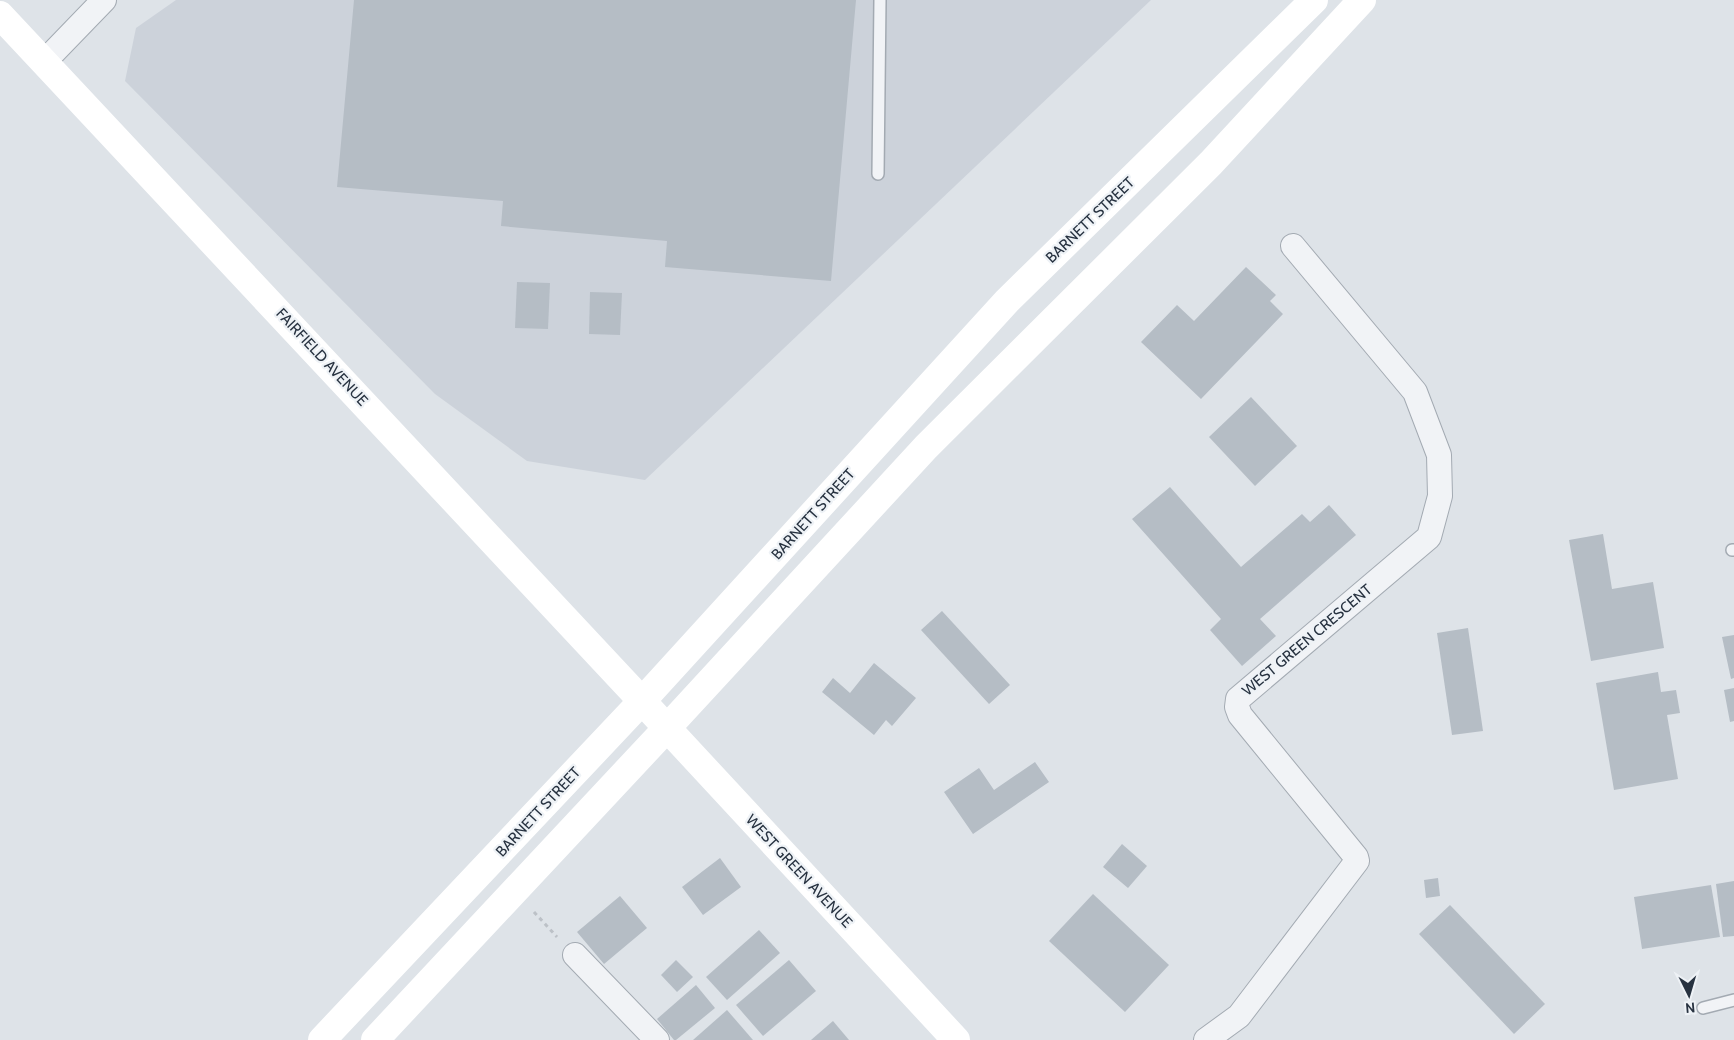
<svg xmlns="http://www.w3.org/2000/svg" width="1734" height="1040" font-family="Cabin,sans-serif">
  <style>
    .built { fill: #ccd2da }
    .building { fill: #b5bdc5 }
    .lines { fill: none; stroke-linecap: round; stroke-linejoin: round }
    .lane-casing { stroke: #a3aab2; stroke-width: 14 }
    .street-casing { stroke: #a3aab2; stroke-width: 26 }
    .path { stroke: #bcc1c7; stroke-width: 3; stroke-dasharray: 4 4; stroke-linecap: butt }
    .lane { stroke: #f1f3f6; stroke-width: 11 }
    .street { stroke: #f1f3f6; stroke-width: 24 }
    .secondary { stroke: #fff; stroke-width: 28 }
    .labels { text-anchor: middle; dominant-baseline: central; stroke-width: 4.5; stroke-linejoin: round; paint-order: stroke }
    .street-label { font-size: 15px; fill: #273240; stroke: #eef2f6 }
  </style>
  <rect width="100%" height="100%" fill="#dee3e8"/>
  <path class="built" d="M 176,0 L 1151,0 L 645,480 L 527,461 L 435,394 L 125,81 L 136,28 Z"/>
  <g class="building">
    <path d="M 354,0 L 856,0 L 831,281 L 665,267 L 667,241 L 501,226 L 503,201 L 337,187 Z"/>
    <path d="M 1246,267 L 1276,295 L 1270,301 L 1283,314 L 1201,399 L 1141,342 L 1177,305 L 1194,321 Z"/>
    <path d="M 517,282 L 550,283 L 548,329 L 515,328 Z"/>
    <path d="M 590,292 L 622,293 L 620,335 L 589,334 Z"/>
    <path d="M 1251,397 L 1297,446 L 1255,486 L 1209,437 Z"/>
    <path d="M 1170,487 L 1241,567 L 1302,514 L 1310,522 L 1329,505 L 1356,535 L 1260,619 L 1276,636 L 1242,666 L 1210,630 L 1221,619 L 1132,519 Z"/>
    <path d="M 1603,534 L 1612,589 L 1653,582 L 1664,648 L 1591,661 L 1569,540 Z"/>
    <path d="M 942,611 L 1010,685 L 989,704 L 921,630 Z"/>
    <path d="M 1468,628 L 1483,731 L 1452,735 L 1437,633 Z"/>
    <path d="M 1734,635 L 1734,678 L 1731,679 L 1722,637 Z"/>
    <path d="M 874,663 L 916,698 L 892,726 L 886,720 L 874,735 L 822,692 L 833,678 L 850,693 Z"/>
    <path d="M 1658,672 L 1661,692 L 1676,690 L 1680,713 L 1667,715 L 1678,779 L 1614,790 L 1596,683 Z"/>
    <path d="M 1734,688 L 1734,721 L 1730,722 L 1724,690 Z"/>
    <path d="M 1035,762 L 1049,782 L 973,834 L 944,792 L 979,768 L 994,790 Z"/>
    <path d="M 1122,844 L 1147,866 L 1128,888 L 1103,867 Z"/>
    <path d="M 720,858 L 741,887 L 703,915 L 682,887 Z"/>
    <path d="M 1438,878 L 1440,896 L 1426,898 L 1424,880 Z"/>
    <path d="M 1734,881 L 1734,936 L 1723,937 L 1716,884 Z"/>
    <path d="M 1711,885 L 1720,937 L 1642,949 L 1634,897 Z"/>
    <path d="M 1093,894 L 1169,965 L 1125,1012 L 1049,941 Z"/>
    <path d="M 620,896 L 647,928 L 604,964 L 577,932 Z"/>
    <path d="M 1450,905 L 1545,1004 L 1514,1034 L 1419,934 Z"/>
    <path d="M 759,930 L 780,953 L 727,1000 L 706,977 Z"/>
    <path d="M 676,960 L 693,977 L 677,992 L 661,975 Z"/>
    <path d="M 789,960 L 816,991 L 763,1036 L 736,1005 Z"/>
    <path d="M 696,985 L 715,1008 L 676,1040 L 674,1040 L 657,1019 Z"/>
    <path d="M 727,1010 L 753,1040 L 693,1040 Z"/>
    <path d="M 833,1021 L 849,1040 L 811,1040 Z"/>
  </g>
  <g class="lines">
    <g class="lane-casing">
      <g id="lane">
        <path d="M 878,174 L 880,0"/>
        <path d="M 1732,550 L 1734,550"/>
        <path d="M 1703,1008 L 1734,1000"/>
      </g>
    </g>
    <g class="street-casing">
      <g id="street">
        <path d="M 45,61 L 104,0"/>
        <path d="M 575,955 L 657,1040"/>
        <path d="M 1206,1040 L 1239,1016 L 1357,861 L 1356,857 L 1240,715 L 1237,707 L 1238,699 L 1429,537 L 1440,496 L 1439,455 L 1415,392 L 1293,246"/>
      </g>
    </g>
    <path class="path" d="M 534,912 L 557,937"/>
    <use href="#lane" class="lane"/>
    <use href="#street" class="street"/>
    <g class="secondary">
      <path d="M 0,15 L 642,701 L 956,1040"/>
      <path d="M 322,1040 L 642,701 L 1007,301 L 1314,0"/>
      <path d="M 375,1040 L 667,728 L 926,447 L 1211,163 L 1362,0"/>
    </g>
  </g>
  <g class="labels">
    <g class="street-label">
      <text transform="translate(1090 220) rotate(-44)">BARNETT STREET</text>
      <text transform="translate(322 357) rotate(47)">FAIRFIELD AVENUE</text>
      <text transform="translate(813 514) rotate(-48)">BARNETT STREET</text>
      <text transform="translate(1307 640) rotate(-40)">WEST GREEN CRESCENT</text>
      <text transform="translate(538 812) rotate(-47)">BARNETT STREET</text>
      <text transform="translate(799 871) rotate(47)">WEST GREEN AVENUE</text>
    </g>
  </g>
  <g transform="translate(1689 995) rotate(175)" stroke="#eef2f6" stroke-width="4" paint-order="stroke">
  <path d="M0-4L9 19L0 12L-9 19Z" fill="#273240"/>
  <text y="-8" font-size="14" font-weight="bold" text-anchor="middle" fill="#273240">N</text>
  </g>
</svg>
